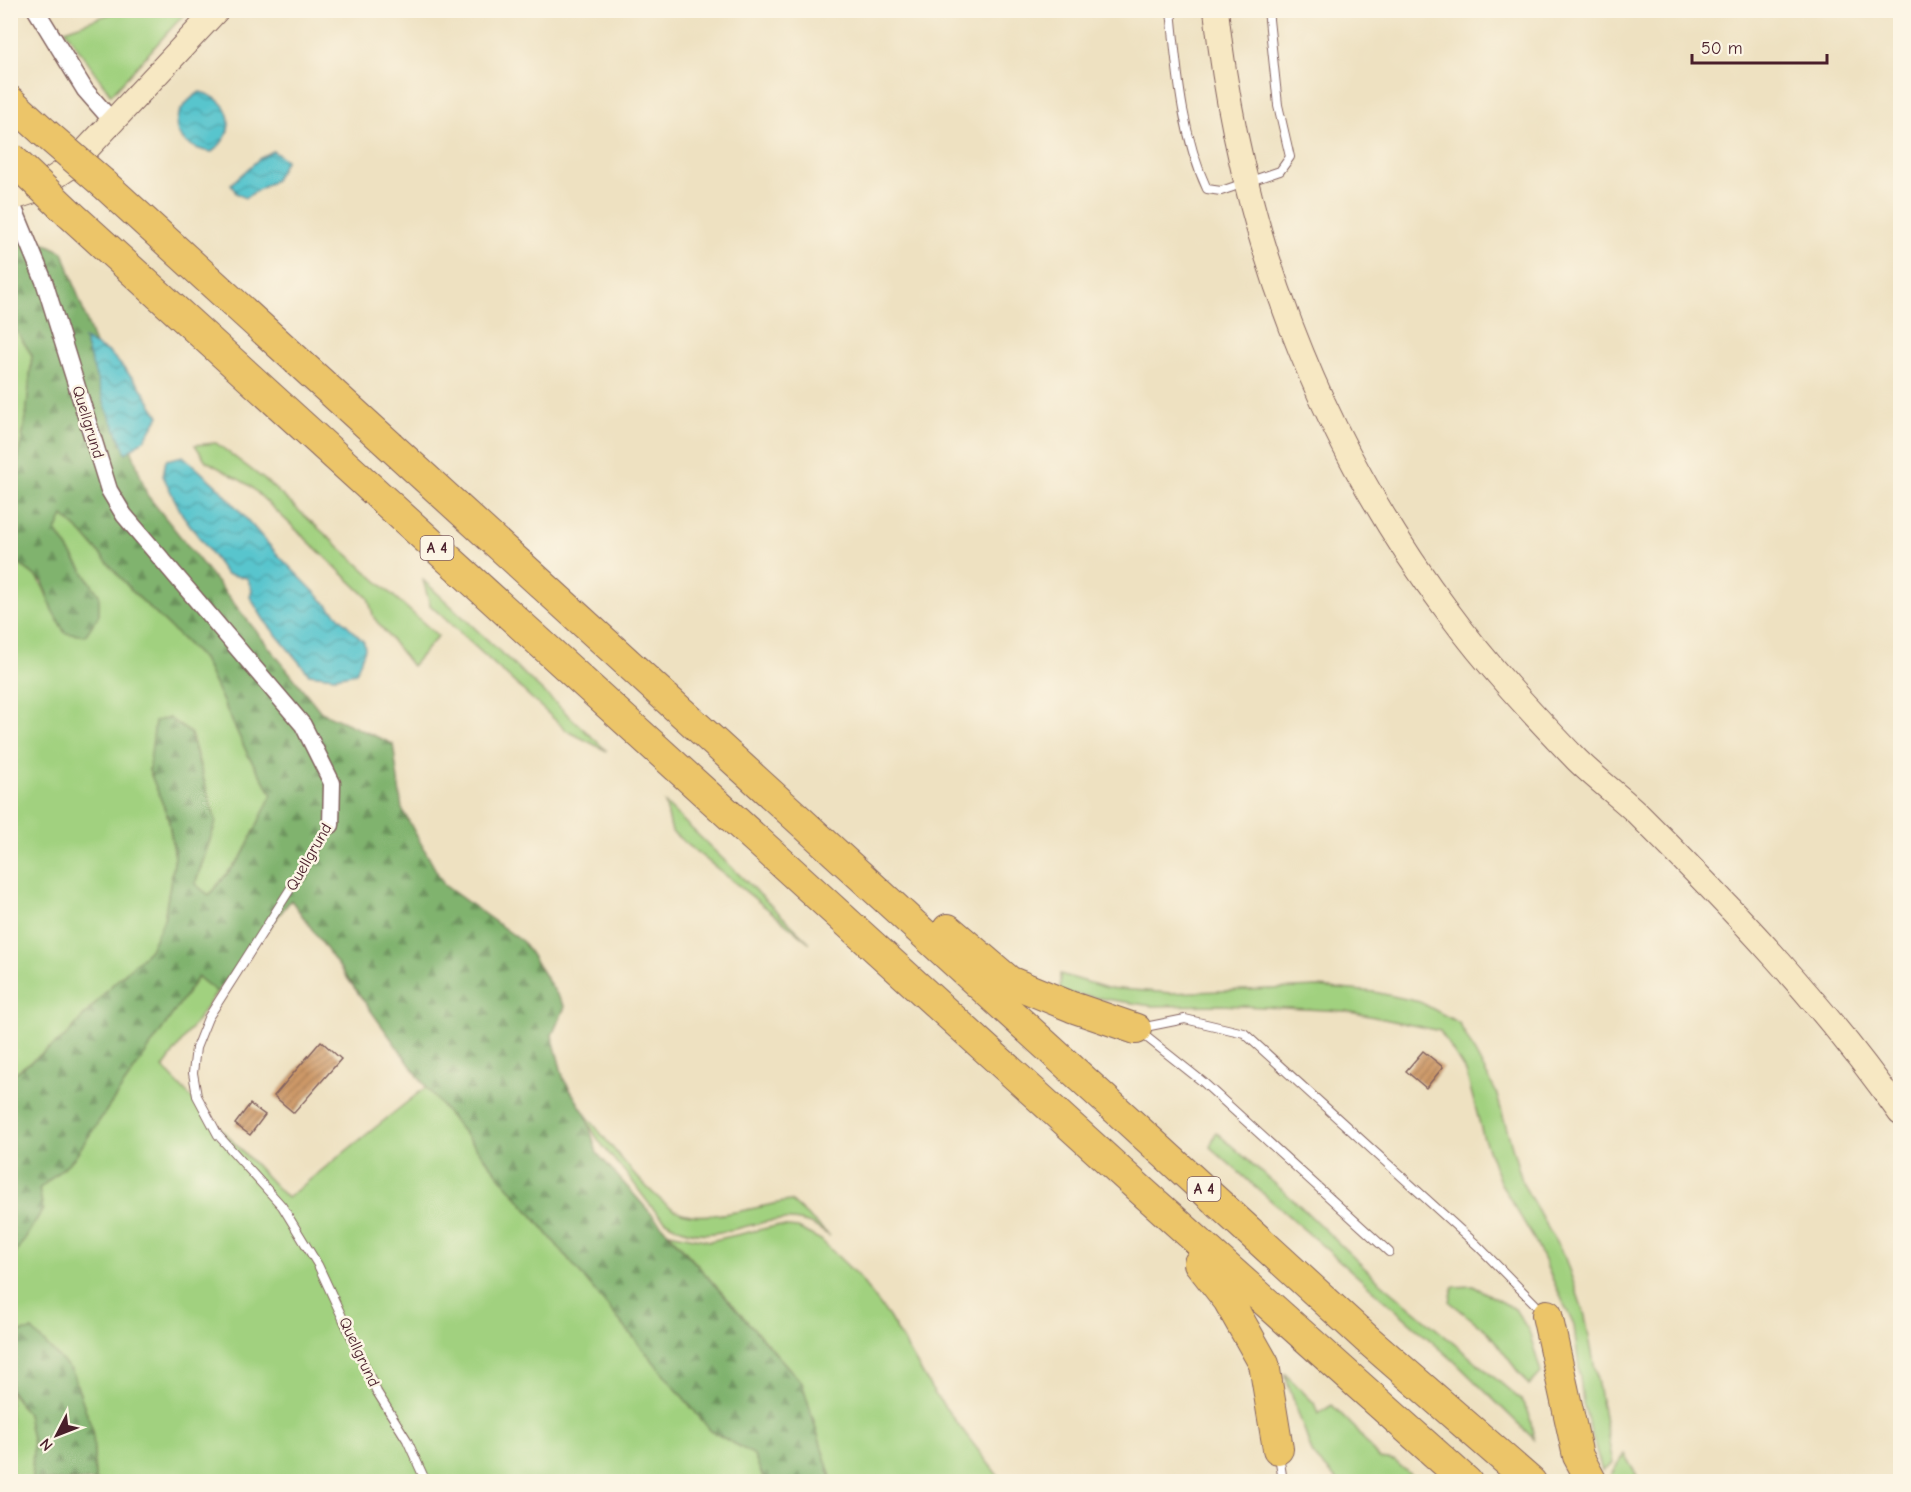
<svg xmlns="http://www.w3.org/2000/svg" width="1911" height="1492" font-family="'Comic Neue',sans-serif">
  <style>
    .grass { fill: #a1d17f; stroke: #767855; stroke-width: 1.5 }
    .forest { fill: url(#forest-firs); stroke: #65694c; stroke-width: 1.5 }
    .water { fill: url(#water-waves); stroke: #51727c; stroke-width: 1.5 }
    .building { fill: url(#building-hatch) }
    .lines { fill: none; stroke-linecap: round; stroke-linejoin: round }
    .lane-casing { stroke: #836360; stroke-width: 10 }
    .street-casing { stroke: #836360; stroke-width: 19 }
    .secondary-casing { stroke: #836360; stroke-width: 26 }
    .highway-casing { stroke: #836360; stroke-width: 32 }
    .lane { stroke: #fff; stroke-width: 8 }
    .street { stroke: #fff; stroke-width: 16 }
    .secondary { stroke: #f7e8c3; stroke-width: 24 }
    .highway { stroke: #ecc569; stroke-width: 30 }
    .highway-bridge-casing { stroke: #836360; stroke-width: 32; stroke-linecap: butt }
    .highway-bridge { stroke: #ecc569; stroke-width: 30 }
    .labels { text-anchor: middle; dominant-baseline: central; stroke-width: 5; stroke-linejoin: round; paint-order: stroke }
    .shield { fill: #fcf5e5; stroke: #7f5f63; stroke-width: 1.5 }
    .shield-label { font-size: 15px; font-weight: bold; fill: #4a1f2b }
    .street-label { font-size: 16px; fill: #4a1f2b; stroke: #fcf5e5 }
  </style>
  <defs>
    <pattern id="forest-firs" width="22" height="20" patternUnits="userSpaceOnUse" patternTransform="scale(1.5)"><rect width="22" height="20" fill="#80b36e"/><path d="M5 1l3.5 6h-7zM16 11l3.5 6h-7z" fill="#6b915b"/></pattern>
    <pattern id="water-waves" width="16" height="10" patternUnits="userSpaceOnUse" patternTransform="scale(1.5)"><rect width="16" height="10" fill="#58c5cd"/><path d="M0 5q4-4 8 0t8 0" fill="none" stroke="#4b9fa7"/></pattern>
    <pattern id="building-hatch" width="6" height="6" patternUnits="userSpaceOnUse" patternTransform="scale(1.5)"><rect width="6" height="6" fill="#cd9968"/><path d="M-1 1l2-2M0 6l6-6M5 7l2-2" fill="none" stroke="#a87c56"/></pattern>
  </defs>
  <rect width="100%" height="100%" fill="#fcf5e5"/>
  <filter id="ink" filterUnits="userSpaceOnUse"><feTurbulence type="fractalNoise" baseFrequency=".0167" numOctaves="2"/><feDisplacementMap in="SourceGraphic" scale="12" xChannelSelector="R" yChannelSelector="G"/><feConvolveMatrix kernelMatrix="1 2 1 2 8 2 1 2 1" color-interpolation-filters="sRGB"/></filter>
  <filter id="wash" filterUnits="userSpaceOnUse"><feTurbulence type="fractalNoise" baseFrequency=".008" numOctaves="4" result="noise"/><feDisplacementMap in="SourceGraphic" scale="24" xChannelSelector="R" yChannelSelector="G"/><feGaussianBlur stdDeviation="1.35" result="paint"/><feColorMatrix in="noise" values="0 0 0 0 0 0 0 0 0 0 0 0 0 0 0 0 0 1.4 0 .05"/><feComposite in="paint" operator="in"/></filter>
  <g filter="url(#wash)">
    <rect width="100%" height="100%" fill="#eee1c1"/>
    <g class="grass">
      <path d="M 118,11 L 187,11 L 111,95 L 65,30 Z"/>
      <path d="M 11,330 L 17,332 L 32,355 L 26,418 L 11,494 Z"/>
      <path d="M 216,443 L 265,480 L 438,636 L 412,666 L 374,618 L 368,598 L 249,485 L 206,461 L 195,445 Z"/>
      <path d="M 62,515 L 83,534 L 132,591 L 203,659 L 248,755 L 273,794 L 242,856 L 209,895 L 195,885 L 216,822 L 191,734 L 169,719 L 149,770 L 168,817 L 175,857 L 164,920 L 150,950 L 110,987 L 65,1037 L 11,1076 L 10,560 C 39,574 42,580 52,610 L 99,595 L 56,531 Z"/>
      <path d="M 423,580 L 607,751 L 567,731 L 430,605 Z"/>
      <path d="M 665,803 L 810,943 L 672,832 Z"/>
      <path d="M 1060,974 L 1107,988 L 1171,993 L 1318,987 L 1374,992 L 1420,1002 L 1459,1023 L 1496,1092 L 1523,1184 L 1565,1258 L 1585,1316 L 1613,1464 L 1602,1471 L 1583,1403 L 1574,1326 L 1534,1239 L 1500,1182 L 1483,1136 L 1466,1072 L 1440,1031 L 1346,1011 L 1221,1005 L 1152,1006 L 1060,992 Z"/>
      <path d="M 198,977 L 217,992 L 163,1068 L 287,1198 L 426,1087 L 711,1431 L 753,1454 L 765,1481 L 423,1482 L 420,1476 L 415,1482 L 95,1481 L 93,1431 L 32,1330 L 11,1334 L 10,1261 L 43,1209 L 39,1189 L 73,1159 Z"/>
      <path d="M 586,1115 C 607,1140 652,1203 682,1213 C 711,1222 760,1205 791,1201 L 830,1236 C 823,1232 815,1225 807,1223 C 758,1208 716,1253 669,1223 C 654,1213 641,1193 630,1178 C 614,1159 593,1139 586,1115 Z"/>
      <path d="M 1216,1132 L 1299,1205 L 1371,1274 L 1521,1400 L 1529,1413 L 1534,1439 L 1454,1361 L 1210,1147 Z"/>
      <path d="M 776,1226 L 798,1228 L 821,1240 L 858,1276 L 889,1317 L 934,1393 L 1002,1481 L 832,1481 L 802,1383 L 669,1233 L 710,1241 Z"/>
      <path d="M 1473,1286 L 1515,1309 L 1529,1331 L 1541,1373 L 1529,1386 L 1488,1332 L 1450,1302 L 1453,1287 Z"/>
      <path d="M 1284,1373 L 1314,1403 L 1318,1414 L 1332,1405 L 1355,1428 L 1379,1459 L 1395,1461 L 1417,1481 L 1338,1481 L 1313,1455 Z"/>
      <path d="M 10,1391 L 27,1414 L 33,1444 L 32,1481 L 11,1481 Z"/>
      <path d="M 1624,1454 L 1640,1481 L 1607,1481 Z"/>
    </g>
    <g class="forest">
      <path d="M 11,227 L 63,252 L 147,495 L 321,712 L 393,744 L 402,809 L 444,885 L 523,942 L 565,1007 L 552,1035 L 564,1080 L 586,1115 L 597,1153 L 802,1383 L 832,1481 L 765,1481 L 753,1454 L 711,1431 L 426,1087 L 291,900 L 217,992 L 198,977 L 73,1159 L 39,1189 L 43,1209 L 11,1261 L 11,1076 L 65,1037 L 110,987 L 150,950 L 164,919 L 175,857 L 168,817 L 149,770 L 155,721 L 169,718 L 190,733 L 216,822 L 195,884 L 209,895 L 242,856 L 272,794 L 248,755 L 203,659 L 132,591 L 83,534 L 63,516 L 56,531 L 99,595 L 99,615 L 85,636 L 65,633 L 52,610 L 43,582 L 25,568 L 11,560 L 11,494 L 26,418 L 32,355 L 17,332 L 11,330 Z"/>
      <path d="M 32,1330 L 72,1371 L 93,1431 L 95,1481 L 32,1481 L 33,1444 L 27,1414 L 11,1391 L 10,1334 Z"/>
    </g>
    <g class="water">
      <path d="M 200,92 C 233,100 239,131 212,152 C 170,146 164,115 200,92 Z"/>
      <path d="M 273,151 L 286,160 L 275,180 L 245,198 L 236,193 L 231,184 L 260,158 Z"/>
      <path d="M 84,339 L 110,353 L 139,385 L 159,416 L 145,439 L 126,453 L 106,408 Z"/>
      <path d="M 183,456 L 221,490 L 278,555 L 364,642 L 365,649 L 356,673 L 335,677 L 309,674 L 264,620 L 250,597 L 252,590 L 247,578 L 226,574 L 182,514 L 163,476 L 166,460 Z"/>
    </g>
    <g id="blocks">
      <g class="building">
        <path d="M 321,1041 L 341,1059 L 294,1113 L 274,1096 Z"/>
        <path d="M 1423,1051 L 1443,1067 L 1426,1088 L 1406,1071 Z"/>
        <path d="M 250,1104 L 265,1115 L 250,1135 L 235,1124 Z"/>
      </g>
    </g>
  </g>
  <g filter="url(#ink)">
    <use href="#blocks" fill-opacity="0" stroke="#836360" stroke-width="1.5"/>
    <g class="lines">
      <g class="lane-casing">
        <g id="lane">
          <path d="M 1171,10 C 1177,70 1181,133 1207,189 L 1221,191 L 1280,171 L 1290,157 L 1278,105 L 1268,10"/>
          <path d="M 331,825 L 208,1018 L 196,1048 L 193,1073 L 197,1096 L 218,1135 L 282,1206 L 318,1265 L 377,1392 L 407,1440 L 426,1482"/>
          <path d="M 1140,1028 L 1185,1019 L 1244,1033 L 1478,1246 L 1544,1313"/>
          <path d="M 1140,1032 L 1203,1082 L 1389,1252"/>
          <path d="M 1279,1455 L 1283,1482"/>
        </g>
      </g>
      <g class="street-casing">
        <g id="street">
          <path d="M 36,10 L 85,90 L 113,122"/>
          <path d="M 10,199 L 44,281 L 109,490 L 124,515 L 303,725 L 332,783 L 331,825"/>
        </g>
      </g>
      <g class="secondary-casing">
        <g id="secondary">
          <path d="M 1216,10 C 1240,230 1316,436 1449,613 C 1487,665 1532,713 1576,759 C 1595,778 1617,794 1636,812 C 1730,906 1824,1004 1900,1113"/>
          <path d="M 10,199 L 34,191 L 70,167 L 217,10"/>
        </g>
      </g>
      <g class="highway-casing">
        <g id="highway">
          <path d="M 10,101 L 44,132"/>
          <path d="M 104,184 L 1367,1339 L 1531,1482"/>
          <path d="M 70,214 L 1143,1192 L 1467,1482"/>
          <path d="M 948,929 L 1009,981 L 1072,1007 L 1136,1029"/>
          <path d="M 1199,1263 L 1228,1300 L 1264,1364 L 1278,1449"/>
          <path d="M 1547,1315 L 1578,1456 L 1592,1482"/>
        </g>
      </g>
      <use href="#lane" class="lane"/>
      <use href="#street" class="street"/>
      <use href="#secondary" class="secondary"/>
      <use href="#highway" class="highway"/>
      <g class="highway-bridge-casing">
        <g id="highway-bridge">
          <path d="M 44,132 L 104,184"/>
          <path d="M 10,157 L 70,214"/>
        </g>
      </g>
      <use href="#highway-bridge" class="highway-bridge"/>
    </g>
  </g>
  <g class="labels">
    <g class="shield">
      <rect x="420.5" y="536" width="33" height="24" rx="4.5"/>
      <rect x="1187.5" y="1177" width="33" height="24" rx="4.5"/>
    </g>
    <g class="shield-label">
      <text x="437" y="548">A 4</text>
      <text x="1204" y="1189">A 4</text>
    </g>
    <g class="street-label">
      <text transform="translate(88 422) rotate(73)">Quellgrund</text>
      <text transform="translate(309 857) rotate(-60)">Quellgrund</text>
      <text transform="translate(359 1352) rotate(65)">Quellgrund</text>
    </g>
  </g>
  <rect width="1911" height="1492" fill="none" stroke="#fcf5e5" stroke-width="36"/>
  <g transform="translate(57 1435) rotate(228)" stroke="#fcf5e5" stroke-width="4.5" paint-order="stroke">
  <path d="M0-4.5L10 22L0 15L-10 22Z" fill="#4a1f2b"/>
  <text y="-9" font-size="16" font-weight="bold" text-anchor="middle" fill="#4a1f2b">N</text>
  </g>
  <path d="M1692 54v9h135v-9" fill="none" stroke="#4a1f2b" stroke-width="3"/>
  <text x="1701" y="54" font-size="18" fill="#4a1f2b" stroke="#fcf5e5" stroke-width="4.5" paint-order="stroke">50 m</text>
</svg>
